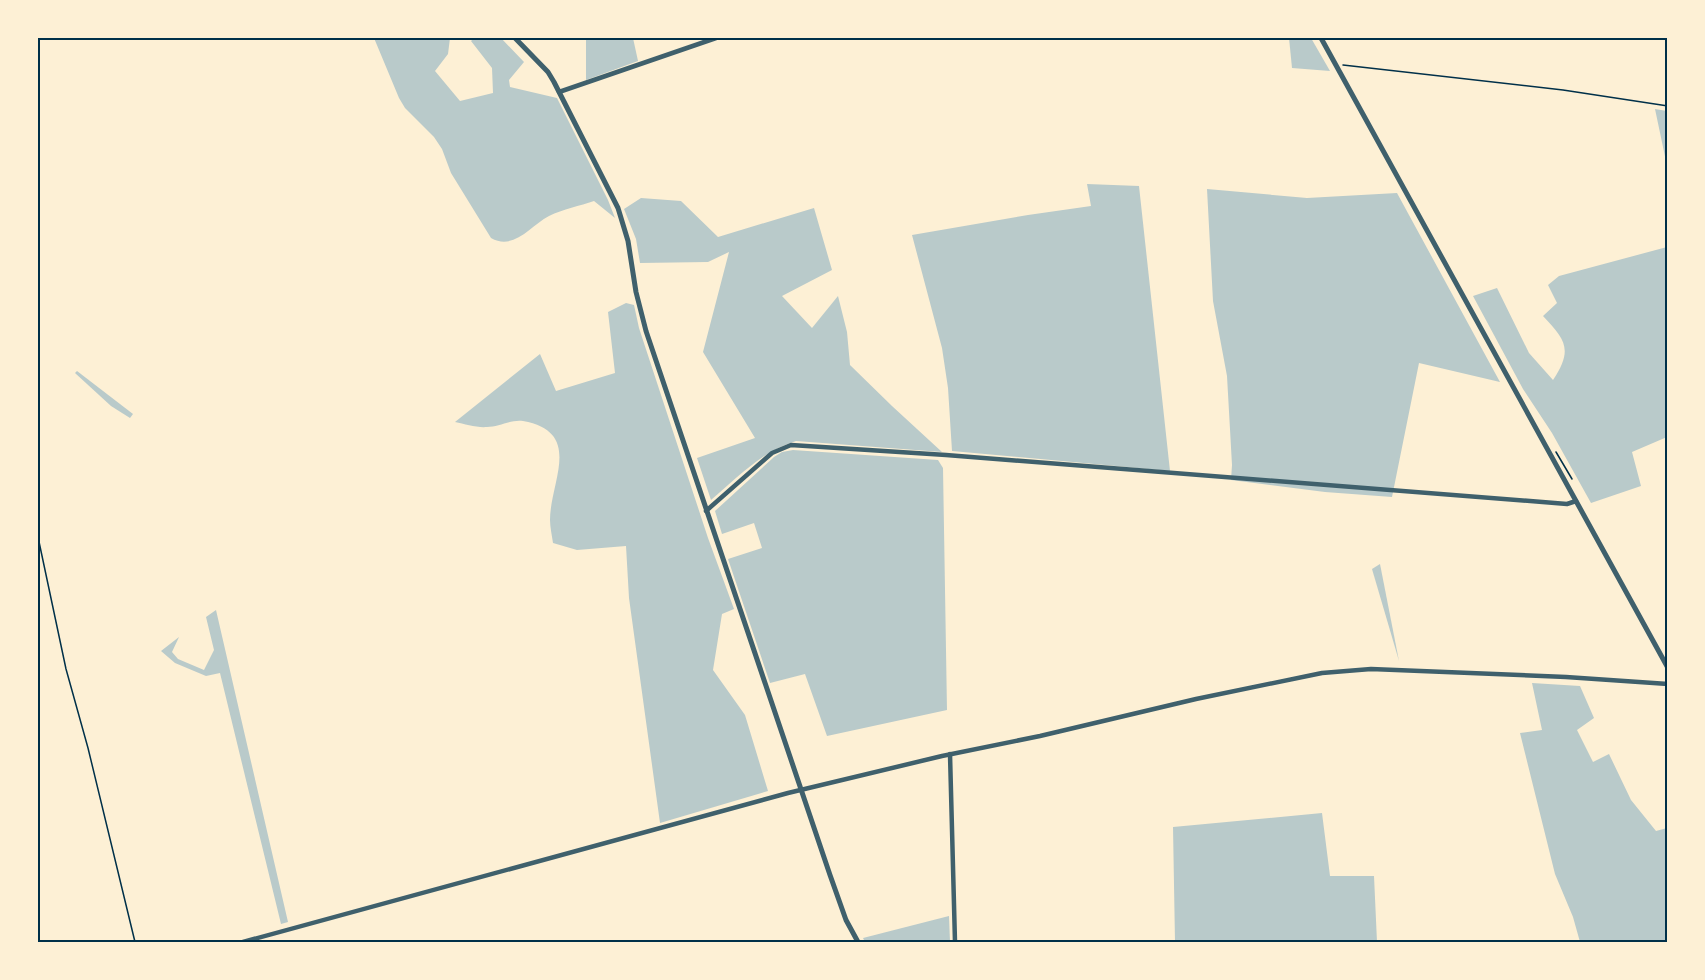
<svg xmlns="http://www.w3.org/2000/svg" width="1705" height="980" font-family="Overpass,sans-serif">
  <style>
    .green { fill: #b9caca }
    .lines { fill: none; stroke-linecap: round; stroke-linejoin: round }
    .path { stroke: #003049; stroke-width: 1.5 }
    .minor { stroke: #3f606c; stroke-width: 4.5 }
    .tertiary { stroke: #3f606c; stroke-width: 5 }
    .neatline { fill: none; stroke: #003049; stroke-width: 2 }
  </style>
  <rect width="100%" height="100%" fill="#fdf0d5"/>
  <g class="green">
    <path d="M 374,38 L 450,38 L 448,54 L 435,71 L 460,101 L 493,93 L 492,68 L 471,41 L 474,38 L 501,38 L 524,62 L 509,80 L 510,87 L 557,98 L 608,200 L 615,218 L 594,201 C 580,206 563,209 549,216 C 530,226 514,251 491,238 L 451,173 L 442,149 L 434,137 L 405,108 L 399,98 Z"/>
    <path d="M 586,38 L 633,38 L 638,61 L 586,80 Z"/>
    <path d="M 1289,38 L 1311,38 L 1330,71 L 1292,68 Z"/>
    <path d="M 1655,109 L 1667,111 L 1667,167 L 1667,166 Z"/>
    <path d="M 1087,184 L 1139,186 L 1170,471 L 952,451 L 948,388 L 942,348 L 912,235 L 1028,215 L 1091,206 Z"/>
    <path d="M 1207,189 L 1307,198 L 1397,193 L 1500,382 L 1419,363 L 1392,497 L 1325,492 L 1231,480 L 1232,465 L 1227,376 L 1213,301 Z"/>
    <path d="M 641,198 L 681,201 L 718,237 L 814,208 L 832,270 L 782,296 L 812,328 L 838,296 L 847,332 L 850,365 L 892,406 L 942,452 L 796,441 C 762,451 738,477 711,500 L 697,458 L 755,438 L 703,352 L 729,252 L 708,262 L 640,263 L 636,239 L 624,209 Z"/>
    <path d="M 1667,247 L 1667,437 L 1632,452 L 1641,486 L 1591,503 L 1552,433 L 1523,389 L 1473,296 L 1497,288 L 1529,353 L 1553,380 C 1573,350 1566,340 1543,316 L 1557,303 L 1548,285 L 1559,276 Z"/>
    <path d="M 626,303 L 634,305 L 639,328 L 708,538 L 734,609 L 722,614 L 713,670 L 745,715 L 768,791 L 660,823 L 629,598 L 626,546 L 577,550 L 553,543 C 552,536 550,527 550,520 C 550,482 584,432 523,421 C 512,419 499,427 487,427 C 477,428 465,424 455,422 L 540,354 L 556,391 L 615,373 L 608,312 Z"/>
    <path d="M 77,371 L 133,414 L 130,418 L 111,406 L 75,373 Z"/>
    <path d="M 793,450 L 938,460 L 943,468 L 947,710 L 827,736 L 805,674 L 770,683 L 728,559 L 762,548 L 754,523 L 722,534 L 715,511 L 774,457 L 782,452 Z"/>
    <path d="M 1380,564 L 1399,661 L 1372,569 Z"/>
    <path d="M 216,610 L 288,922 L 281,924 L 220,673 L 206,676 L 175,663 L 161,651 L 179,637 L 172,652 L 178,659 L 204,670 L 214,650 L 206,617 Z"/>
    <path d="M 1532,683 L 1580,686 L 1594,718 L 1577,730 L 1593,762 L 1609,754 L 1631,800 L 1656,831 L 1667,828 L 1667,942 L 1580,942 L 1573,917 L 1555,874 L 1520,733 L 1542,730 Z"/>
    <path d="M 1322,813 L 1330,876 L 1374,876 L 1377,942 L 1175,942 L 1173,827 Z"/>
    <path d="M 949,916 L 950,942 L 865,942 L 863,938 Z"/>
  </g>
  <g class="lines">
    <g class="path">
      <path d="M 1343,65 L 1563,90 L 1668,106"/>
      <path d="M 1556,452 L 1572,479"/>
      <path d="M 38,537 L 66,669 L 88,748 L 135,942"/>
    </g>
    <g class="minor">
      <path d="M 559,92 L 716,38"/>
      <path d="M 706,511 L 772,453 L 791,445 L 946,455 L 1567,504 L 1576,501"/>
      <path d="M 950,754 L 955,942"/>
      <path d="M 243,942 L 788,793 L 942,756 L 1040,736 L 1196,699 L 1322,673 L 1371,669 L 1566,677 L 1668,684"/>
    </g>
    <g class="tertiary">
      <path d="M 515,38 L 548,72 L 554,82 L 618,208 L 628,241 L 636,292 L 646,331 L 830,875 L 846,920 L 858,942"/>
      <path d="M 1321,38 L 1668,668"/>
    </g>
  </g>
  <rect width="1705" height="980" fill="none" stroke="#fdf0d5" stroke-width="78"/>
  <rect x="39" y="39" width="1627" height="902" class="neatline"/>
</svg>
